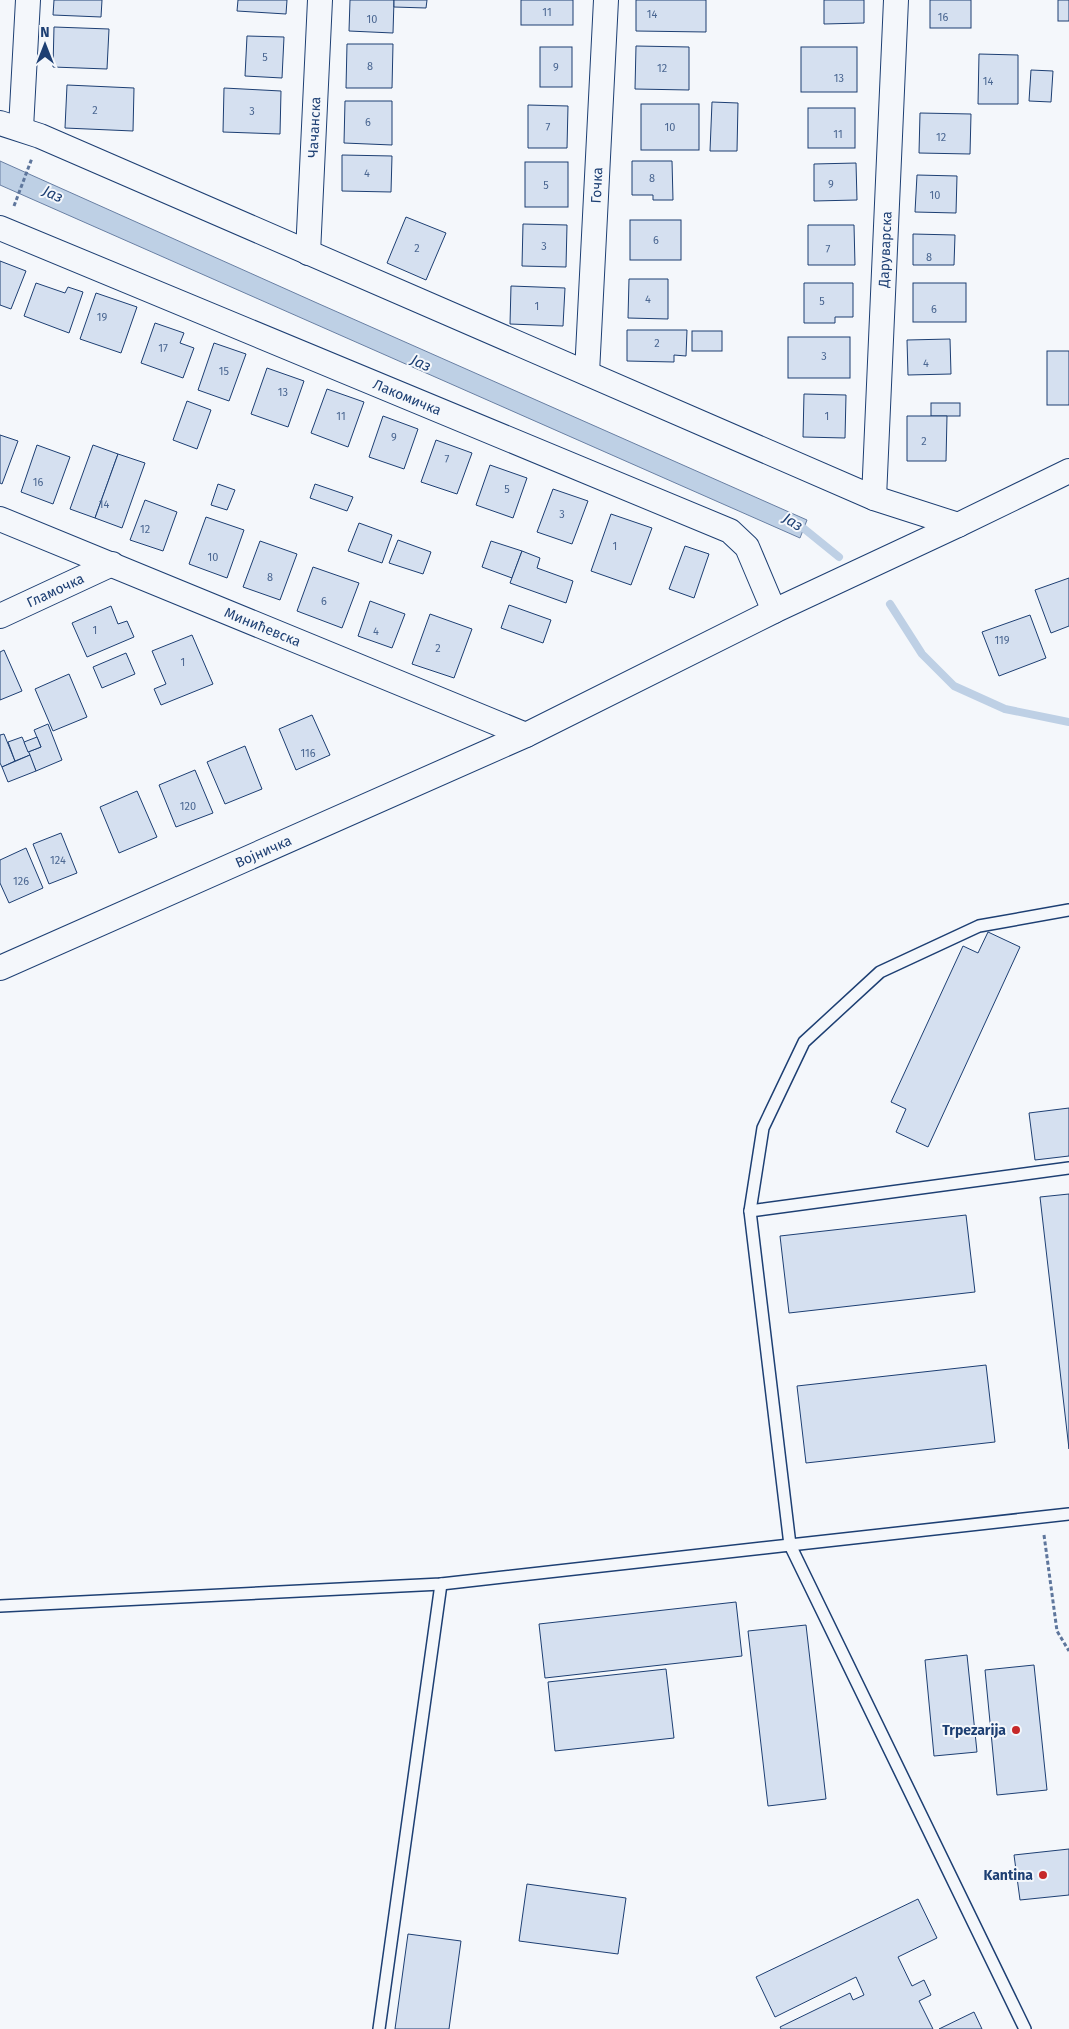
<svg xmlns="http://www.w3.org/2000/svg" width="1069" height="2029" font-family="'Fira Sans',sans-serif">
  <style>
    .water { fill: #bed0e5; stroke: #687fa3 }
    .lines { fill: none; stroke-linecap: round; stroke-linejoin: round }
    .stream { stroke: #bed0e5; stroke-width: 8 }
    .building { fill: #d5e0f0; stroke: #1d3f73 }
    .service-casing { stroke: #1d3f73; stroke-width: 14 }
    .minor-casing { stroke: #1d3f73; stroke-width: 26 }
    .path { stroke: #5e769c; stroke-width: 3; stroke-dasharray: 4 2.5; stroke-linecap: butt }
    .service { stroke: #f4f7fb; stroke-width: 11 }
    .minor { stroke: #f4f7fb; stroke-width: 24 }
    .poi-dot { fill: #c62828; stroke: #f4f7fb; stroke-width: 2 }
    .labels { text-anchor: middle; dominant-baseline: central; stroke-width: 4; stroke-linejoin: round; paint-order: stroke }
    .number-label { font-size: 11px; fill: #4b6792 }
    .street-label { font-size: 14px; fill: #1d3f73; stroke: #f4f7fb }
    .poi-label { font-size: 14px; font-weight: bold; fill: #1d3f73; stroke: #f4f7fb; text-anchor: end }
    .water-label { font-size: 15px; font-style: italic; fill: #1d3f73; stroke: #f4f7fb }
  </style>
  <rect width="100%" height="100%" fill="#f4f7fb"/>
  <path class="water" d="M 0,161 L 317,303 L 807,520 L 800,538 L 0,185 Z"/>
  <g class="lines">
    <g class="stream">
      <path d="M 797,523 L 839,557"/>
      <path d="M 890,604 L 922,654 L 954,686 L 1005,709 L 1069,722"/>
    </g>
  </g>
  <g class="building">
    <path d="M 54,0 L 102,0 L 101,17 L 53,15 Z"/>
    <path d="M 238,0 L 287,0 L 286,14 L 237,11 Z"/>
    <path d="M 350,0 L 394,0 L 393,33 L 349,31 Z"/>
    <path d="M 394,0 L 427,0 L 426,8 L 394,7 Z"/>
    <rect x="521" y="0" width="52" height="25"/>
    <path d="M 636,0 L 706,0 L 706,32 L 636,31 Z"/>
    <path d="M 824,0 L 864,0 L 864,23 L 824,24 Z"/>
    <rect x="930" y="0" width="41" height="28"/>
    <rect x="1058" y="0" width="11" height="21"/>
    <path d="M 54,27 L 109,29 L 107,69 L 53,67 Z"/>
    <path d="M 247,36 L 284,37 L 282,78 L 245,76 Z"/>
    <path d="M 347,44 L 393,44 L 392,88 L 346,88 Z"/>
    <path d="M 636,46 L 689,47 L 689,90 L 635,89 Z"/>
    <rect x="540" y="47" width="32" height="40"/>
    <rect x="801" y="47" width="56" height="45"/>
    <path d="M 979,54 L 1018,55 L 1018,104 L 978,104 Z"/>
    <path d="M 1031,70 L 1053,71 L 1051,102 L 1029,101 Z"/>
    <path d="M 67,85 L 134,88 L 133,131 L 65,128 Z"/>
    <path d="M 224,88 L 281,91 L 280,134 L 223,132 Z"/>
    <path d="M 345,101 L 392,101 L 392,145 L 344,143 Z"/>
    <path d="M 712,102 L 738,103 L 737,151 L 710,151 Z"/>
    <rect x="641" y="104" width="58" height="46"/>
    <path d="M 528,105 L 568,106 L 567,148 L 528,148 Z"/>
    <rect x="808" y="108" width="47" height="40"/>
    <path d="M 920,113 L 971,114 L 970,154 L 919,153 Z"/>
    <path d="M 342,155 L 392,156 L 391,192 L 342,191 Z"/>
    <path d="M 632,161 L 672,161 L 673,200 L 653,200 L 653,195 L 632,195 Z"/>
    <rect x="525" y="162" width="43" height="45"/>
    <path d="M 856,163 L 857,200 L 814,201 L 814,164 Z"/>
    <path d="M 917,175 L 957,176 L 956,213 L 915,212 Z"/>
    <path d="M 406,217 L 446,233 L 426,280 L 387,263 Z"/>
    <rect x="630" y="220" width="51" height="40"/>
    <path d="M 523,224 L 567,225 L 566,267 L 522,266 Z"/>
    <path d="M 808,225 L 854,225 L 855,265 L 808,265 Z"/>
    <path d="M 913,234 L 955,235 L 954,265 L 913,265 Z"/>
    <path d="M 0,261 L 26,271 L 11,309 L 0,305 Z"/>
    <path d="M 629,279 L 668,279 L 668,319 L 628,318 Z"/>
    <path d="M 36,283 L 65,293 L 68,287 L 83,292 L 69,333 L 24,316 Z"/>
    <path d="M 804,283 L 853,283 L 853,317 L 835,317 L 835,323 L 804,323 Z"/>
    <rect x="913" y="283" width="53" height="39"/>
    <path d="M 511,286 L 565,288 L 563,326 L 510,324 Z"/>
    <path d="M 96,293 L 137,307 L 121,353 L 80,339 Z"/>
    <path d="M 155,323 L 184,333 L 180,343 L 194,348 L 183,378 L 141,363 Z"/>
    <path d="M 627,330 L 687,330 L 686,356 L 674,355 L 674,362 L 627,361 Z"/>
    <rect x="692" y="331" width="30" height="20"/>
    <rect x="788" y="337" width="62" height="41"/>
    <path d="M 950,339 L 951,374 L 908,375 L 907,340 Z"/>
    <path d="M 214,343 L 246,354 L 229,401 L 198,390 Z"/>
    <rect x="1047" y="351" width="22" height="54"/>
    <path d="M 267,368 L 304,381 L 288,427 L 251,414 Z"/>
    <path d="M 327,389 L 364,402 L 348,447 L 311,433 Z"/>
    <path d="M 804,394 L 846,395 L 845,438 L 803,437 Z"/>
    <path d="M 187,401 L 211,410 L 197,449 L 173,440 Z"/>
    <rect x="931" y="403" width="29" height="13"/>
    <path d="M 383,416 L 418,429 L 404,469 L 369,457 Z"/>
    <path d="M 907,416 L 947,416 L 946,461 L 907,461 Z"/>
    <path d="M 0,435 L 18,441 L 2,484 L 0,483 Z"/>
    <path d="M 436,440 L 472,453 L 457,494 L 421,482 Z"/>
    <path d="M 37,445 L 70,457 L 53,504 L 21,492 Z"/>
    <path d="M 93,445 L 118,454 L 95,518 L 70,509 Z"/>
    <path d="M 118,454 L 145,463 L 122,528 L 95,518 Z"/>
    <path d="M 490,465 L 527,478 L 513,518 L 476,505 Z"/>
    <path d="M 218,484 L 235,490 L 227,510 L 211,505 Z"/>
    <path d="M 315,484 L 353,497 L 347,511 L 310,498 Z"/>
    <path d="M 553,489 L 588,501 L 572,544 L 537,532 Z"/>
    <path d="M 145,500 L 177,512 L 163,551 L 130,540 Z"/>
    <path d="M 611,514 L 652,528 L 631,585 L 591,571 Z"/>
    <path d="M 206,517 L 244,530 L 227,578 L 189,564 Z"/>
    <path d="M 359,523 L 392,535 L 382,563 L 348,551 Z"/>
    <path d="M 398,540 L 431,552 L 423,574 L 389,563 Z"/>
    <path d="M 260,541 L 297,554 L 280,600 L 243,587 Z"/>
    <path d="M 491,541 L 522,551 L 512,578 L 482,567 Z"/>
    <path d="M 685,546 L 709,554 L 694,598 L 669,589 Z"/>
    <path d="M 522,551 L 540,558 L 537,568 L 573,581 L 566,603 L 510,583 Z"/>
    <path d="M 313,567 L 359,583 L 342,628 L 297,611 Z"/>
    <path d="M 1069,578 L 1069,626 L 1051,633 L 1035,590 Z"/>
    <path d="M 370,601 L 405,614 L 392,648 L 358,636 Z"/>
    <path d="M 509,605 L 551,620 L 543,643 L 501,628 Z"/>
    <path d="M 111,606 L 118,624 L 127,621 L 134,637 L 87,657 L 72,623 Z"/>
    <path d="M 430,614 L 472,629 L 454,678 L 412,664 Z"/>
    <path d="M 1030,615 L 1046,658 L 999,676 L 982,632 Z"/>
    <path d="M 192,635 L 213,684 L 161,705 L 154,689 L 166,684 L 152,651 Z"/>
    <path d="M 4,650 L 22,691 L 0,700 L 0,652 Z"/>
    <path d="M 126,653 L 135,674 L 102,688 L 93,667 Z"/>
    <path d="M 69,674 L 87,717 L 53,731 L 35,689 Z"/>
    <path d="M 312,715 L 330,755 L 296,770 L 279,729 Z"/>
    <path d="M 48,724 L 62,760 L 36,771 L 28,752 L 41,747 L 34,730 Z"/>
    <path d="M 4,734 L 15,761 L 2,767 L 0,763 L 0,735 Z"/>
    <path d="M 22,737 L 30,755 L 15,761 L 8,742 Z"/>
    <path d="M 37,737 L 41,747 L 28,752 L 24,742 Z"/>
    <path d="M 245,746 L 262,789 L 225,804 L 207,762 Z"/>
    <path d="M 30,755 L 36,771 L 8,782 L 2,767 Z"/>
    <path d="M 195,770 L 213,813 L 176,827 L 159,785 Z"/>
    <path d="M 137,791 L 157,837 L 119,853 L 100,807 Z"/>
    <path d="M 61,833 L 77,873 L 49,884 L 33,844 Z"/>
    <path d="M 26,848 L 43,888 L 9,903 L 0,883 L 0,860 Z"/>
    <path d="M 988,932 L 1020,947 L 928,1147 L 896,1132 L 906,1109 L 891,1102 L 963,946 L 978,953 Z"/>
    <path d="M 1069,1108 L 1069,1156 L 1035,1160 L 1029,1113 Z"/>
    <path d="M 1069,1194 L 1069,1449 L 1040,1197 Z"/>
    <path d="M 966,1215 L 975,1292 L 789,1313 L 780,1236 Z"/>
    <path d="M 986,1365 L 995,1442 L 806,1463 L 797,1386 Z"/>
    <path d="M 736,1602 L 742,1656 L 545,1678 L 539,1624 Z"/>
    <path d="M 806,1625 L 826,1799 L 768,1806 L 748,1631 Z"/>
    <path d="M 967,1655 L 977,1752 L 934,1756 L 925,1660 Z"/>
    <path d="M 1034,1665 L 1047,1790 L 997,1795 L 985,1670 Z"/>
    <path d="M 666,1669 L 674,1738 L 555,1751 L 548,1682 Z"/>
    <path d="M 1069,1849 L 1069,1895 L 1020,1900 L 1014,1855 Z"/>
    <path d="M 527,1884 L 626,1898 L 618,1954 L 519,1941 Z"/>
    <path d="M 918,1899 L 937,1938 L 898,1957 L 912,1986 L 924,1980 L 931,1995 L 919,2001 L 933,2029 L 781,2029 L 780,2027 L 850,1993 L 853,2000 L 864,1995 L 856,1977 L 775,2017 L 756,1977 Z"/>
    <path d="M 408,1934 L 461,1941 L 449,2029 L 395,2029 Z"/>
    <path d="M 974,2012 L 982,2029 L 939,2029 Z"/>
  </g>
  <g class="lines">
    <g class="service-casing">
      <g id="service">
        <path d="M 1069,910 L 979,926 L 880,972 L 804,1042 L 763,1128 L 750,1211 L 790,1545 L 1069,1514"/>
        <path d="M 750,1211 L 1069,1168"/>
        <path d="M 0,1606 L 441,1584 L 790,1545 L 1025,2029"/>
        <path d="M 379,2029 L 441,1584"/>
      </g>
    </g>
    <g class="minor-casing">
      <g id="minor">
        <path d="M 0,123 L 40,136 L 874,498 L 958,525"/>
        <path d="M 21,128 L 28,0"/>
        <path id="s1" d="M 0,228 L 730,531 L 747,547 L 774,611"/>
        <path id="s2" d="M 308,253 L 320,0"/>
        <path id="s3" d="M 587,373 L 606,0"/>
        <path id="s4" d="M 874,498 L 896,0"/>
        <path id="s5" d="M 0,519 L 526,735"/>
        <path id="s6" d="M 0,616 L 112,564"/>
        <path id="s7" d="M 0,968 L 526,735 L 774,611 L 958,525 L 1069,471"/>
      </g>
    </g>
    <g class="path">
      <path d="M 14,206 L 32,158"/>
      <path d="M 1044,1535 L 1057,1631 L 1069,1651"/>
    </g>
    <use href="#service" class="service"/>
    <use href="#minor" class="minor"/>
  </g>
  <g class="poi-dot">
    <circle cx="1016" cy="1730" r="5"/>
    <circle cx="1043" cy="1875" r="5"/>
  </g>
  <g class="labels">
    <g class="number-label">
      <text x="547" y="12">11</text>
      <text x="652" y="14">14</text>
      <text x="943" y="17">16</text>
      <text x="372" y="19">10</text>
      <text x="265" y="57">5</text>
      <text x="370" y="66">8</text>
      <text x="556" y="67">9</text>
      <text x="662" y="68">12</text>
      <text x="839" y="78">13</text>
      <text x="988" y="81">14</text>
      <text x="95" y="110">2</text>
      <text x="252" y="111">3</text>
      <text x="368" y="122">6</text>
      <text x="548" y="127">7</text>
      <text x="670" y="127">10</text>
      <text x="838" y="134">11</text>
      <text x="941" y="137">12</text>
      <text x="367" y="173">4</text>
      <text x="652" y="178">8</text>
      <text x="831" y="184">9</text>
      <text x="546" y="185">5</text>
      <text x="935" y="195">10</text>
      <text x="656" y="240">6</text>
      <text x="544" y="246">3</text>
      <text x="417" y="248">2</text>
      <text x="828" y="249">7</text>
      <text x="929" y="257">8</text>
      <text x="648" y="299">4</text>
      <text x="822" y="301">5</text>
      <text x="537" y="306">1</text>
      <text x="934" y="309">6</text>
      <text x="102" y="317">19</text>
      <text x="657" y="343">2</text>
      <text x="163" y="348">17</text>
      <text x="824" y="356">3</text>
      <text x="926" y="363">4</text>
      <text x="224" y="371">15</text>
      <text x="283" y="392">13</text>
      <text x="341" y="416">11</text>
      <text x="827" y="416">1</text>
      <text x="394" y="437">9</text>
      <text x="924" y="441">2</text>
      <text x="447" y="459">7</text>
      <text x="38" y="482">16</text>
      <text x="507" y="489">5</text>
      <text x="104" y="504">14</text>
      <text x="562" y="514">3</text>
      <text x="145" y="529">12</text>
      <text x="615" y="546">1</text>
      <text x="213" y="557">10</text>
      <text x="270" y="577">8</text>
      <text x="324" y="601">6</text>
      <text x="95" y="630">1</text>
      <text x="376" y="631">4</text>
      <text x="1002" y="640">119</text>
      <text x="438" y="648">2</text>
      <text x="183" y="662">1</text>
      <text x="308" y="753">116</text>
      <text x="188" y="806">120</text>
      <text x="58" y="860">124</text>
      <text x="21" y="881">126</text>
    </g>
    <g class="street-label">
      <text stroke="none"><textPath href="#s2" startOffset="126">Чачанска</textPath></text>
      <text stroke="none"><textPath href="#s3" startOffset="188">Гочка</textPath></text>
      <text stroke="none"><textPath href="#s4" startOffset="249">Даруварска</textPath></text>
      <text stroke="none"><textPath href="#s1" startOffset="441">Лакомичка</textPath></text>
      <text stroke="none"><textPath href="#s6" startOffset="61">Гламочка</textPath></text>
      <text stroke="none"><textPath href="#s5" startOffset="284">Минићевска</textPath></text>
      <text stroke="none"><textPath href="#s7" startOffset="288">Војничка</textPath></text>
    </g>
    <g class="poi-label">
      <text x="1006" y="1730">Trpezarija</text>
      <text x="1033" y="1875">Kantina</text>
    </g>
    <g class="water-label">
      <text transform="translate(53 194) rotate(25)">Јаз</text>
      <text transform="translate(421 363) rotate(25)">Јаз</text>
      <text transform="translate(793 522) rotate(31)">Јаз</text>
    </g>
  </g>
  <g transform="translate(45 45)" stroke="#f4f7fb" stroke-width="4" paint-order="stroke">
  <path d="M0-4L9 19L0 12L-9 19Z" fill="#1d3f73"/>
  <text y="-8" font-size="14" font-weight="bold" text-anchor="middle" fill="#1d3f73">N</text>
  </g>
</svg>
